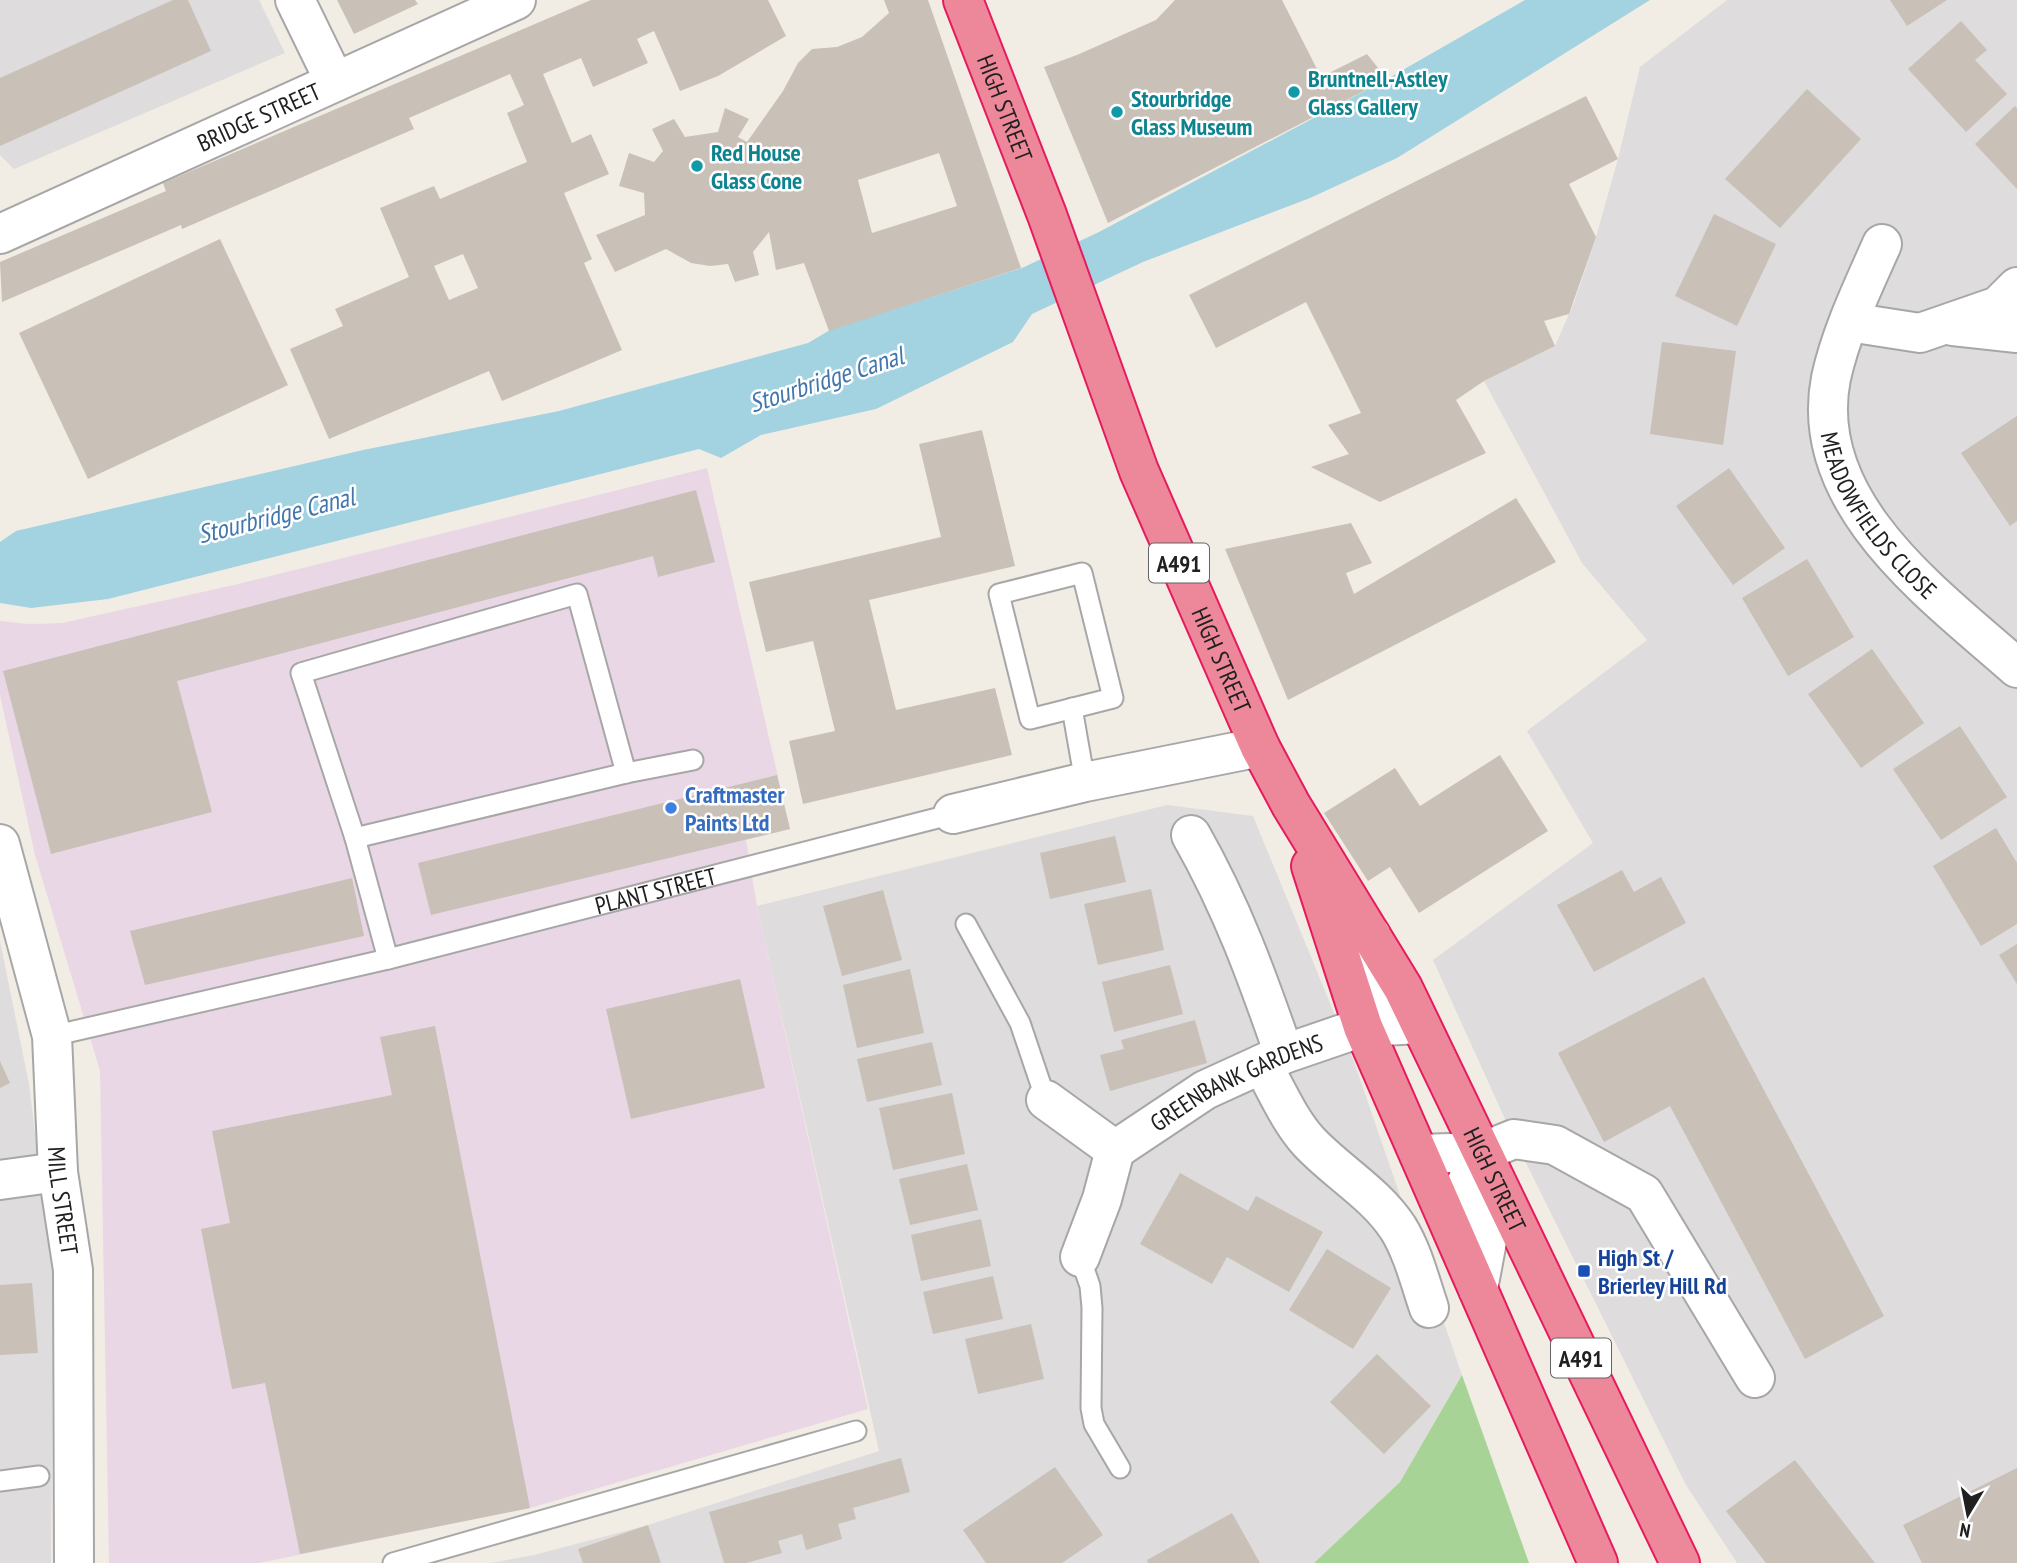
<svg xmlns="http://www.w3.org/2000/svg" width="2017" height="1563" font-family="'PT Sans Narrow',sans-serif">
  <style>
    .residential { fill: #dedcdc }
    .industrial { fill: #ead7e6 }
    .forest { fill: #a8d397 }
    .water { fill: #a3d2e1 }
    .building { fill: #c9c0b8; fill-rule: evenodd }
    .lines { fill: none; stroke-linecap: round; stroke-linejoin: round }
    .lane-casing { stroke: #a7a7a7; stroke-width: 23 }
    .street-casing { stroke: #a7a7a7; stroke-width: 42 }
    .highway-casing { stroke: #e71a5e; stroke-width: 42 }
    .lane { stroke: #fff; stroke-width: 19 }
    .street { stroke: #fff; stroke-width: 38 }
    .highway { stroke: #ed889a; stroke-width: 38 }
    .culture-dot { fill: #0f9aa8; stroke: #fff; stroke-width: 2.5 }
    .shop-dot { fill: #3f7fe0; stroke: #fff; stroke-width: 2.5 }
    .transit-dot { fill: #1a4fb4; stroke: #fff; stroke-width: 2.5 }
    .labels { text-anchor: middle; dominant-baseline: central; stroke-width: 5; stroke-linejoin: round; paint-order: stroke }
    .shield { fill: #fff; stroke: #636363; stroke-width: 2 }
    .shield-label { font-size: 23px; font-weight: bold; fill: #202020 }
    .culture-label { font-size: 24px; font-weight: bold; fill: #0d838f; stroke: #fff; text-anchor: start }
    .street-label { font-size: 24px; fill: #202020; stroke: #fff }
    .shop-label { font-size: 24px; font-weight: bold; fill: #366cbe; stroke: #fff; text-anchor: start }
    .transit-label { font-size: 24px; font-weight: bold; fill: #164399; stroke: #fff; text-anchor: start }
    .water-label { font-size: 26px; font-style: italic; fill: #4277ae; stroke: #fff }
  </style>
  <rect width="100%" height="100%" fill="#f1ede5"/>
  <g class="residential">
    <path d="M 0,0 L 259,0 L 285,53 L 14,169 L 0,155 Z"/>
    <path d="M 1727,0 L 2017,0 L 2017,1563 L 1737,1563 L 1686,1485 L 1514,1139 L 1433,960 L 1593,843 L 1527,731 L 1647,640 L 1582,563 L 1484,381 L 1555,346 L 1575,300 L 1596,237 L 1618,159 L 1640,67 Z"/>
    <path d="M 1167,805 L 1253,816 L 1353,1059 L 1462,1375 L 1400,1482 L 1314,1563 L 491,1563 L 534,1555 L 648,1525 L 879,1451 L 757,906 Z"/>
    <path d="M 0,941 L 29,1084 L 53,1280 L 51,1563 L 0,1563 Z"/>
  </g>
  <path class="industrial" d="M 707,468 L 790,829 L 746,840 L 757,906 L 868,1409 L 530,1508 L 259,1563 L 109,1563 L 100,1071 L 35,855 L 0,695 L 0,621 L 29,624 L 62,623 L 234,585 Z"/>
  <path class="forest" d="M 1462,1375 L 1529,1563 L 1314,1563 L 1400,1482 Z"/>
  <path class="water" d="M 1525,0 L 1650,0 L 1397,158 L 1310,198 L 1143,262 L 1032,314 L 1013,342 L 876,409 L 761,435 L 721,458 L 699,449 L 108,599 L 31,608 L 0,603 L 0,542 L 16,531 L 363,450 L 559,411 L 808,343 L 830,330 L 1022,268 L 1099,232 L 1387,79 Z"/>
  <g class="building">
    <path d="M 173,0 L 188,0 L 211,51 L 0,146 L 0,78 Z"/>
    <path d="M 337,0 L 415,0 L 418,4 L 354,34 Z"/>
    <path d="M 591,0 L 768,0 L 786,36 L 718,76 L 680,91 L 654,31 L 637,39 L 648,63 L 593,87 L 581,58 L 543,74 L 572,143 L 591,134 L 609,174 L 564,193 L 592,259 L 584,263 L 622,350 L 502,401 L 489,371 L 329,439 L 290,349 L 343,326 L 335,309 L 409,277 L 380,208 L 434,186 L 440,199 L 527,162 L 507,113 L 524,105 L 510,74 L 409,118 L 414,129 L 182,229 L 181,225 L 2,302 L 0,262 L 166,191 L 163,183 ZM 463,254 L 478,288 L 449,300 L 434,266 Z"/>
    <path d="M 884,0 L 928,0 L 1021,268 L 829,331 L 804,263 L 776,270 L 769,232 L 753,252 L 759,275 L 735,282 L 728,264 L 710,266 L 691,263 L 666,249 L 615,272 L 596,235 L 645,215 L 644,193 L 619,186 L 629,153 L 654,162 L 663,151 L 652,129 L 674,119 L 685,137 L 718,132 L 725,108 L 749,119 L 738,137 L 747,142 L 783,91 L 798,63 L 812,49 L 837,47 L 862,37 L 889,13 ZM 939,153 L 957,206 L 872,233 L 858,180 Z"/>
    <path d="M 1175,0 L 1282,0 L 1321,77 L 1367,54 L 1387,79 L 1108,223 L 1044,67 L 1077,55 L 1156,20 Z"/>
    <path d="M 1890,0 L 1947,0 L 1907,26 Z"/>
    <path d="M 1961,21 L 1987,50 L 1975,60 L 2007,94 L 1966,132 L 1908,69 Z"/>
    <path d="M 1807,89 L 1861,139 L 1780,228 L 1725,179 Z"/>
    <path d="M 1586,96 L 1618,159 L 1569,184 L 1596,237 L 1569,314 L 1544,321 L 1555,346 L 1484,381 L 1456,400 L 1486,453 L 1380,502 L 1311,467 L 1349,454 L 1328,425 L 1361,413 L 1306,302 L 1216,348 L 1189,295 Z"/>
    <path d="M 2015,106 L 2017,108 L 2017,189 L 1975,144 Z"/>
    <path d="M 1714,214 L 1776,244 L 1737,326 L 1675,296 Z"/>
    <path d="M 220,239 L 288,385 L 88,479 L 19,333 Z"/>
    <path d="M 1662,342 L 1736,351 L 1723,445 L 1650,434 Z"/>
    <path d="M 2017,416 L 2017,521 L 2010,526 L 1961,453 Z"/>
    <path d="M 982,430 L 1015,566 L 869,600 L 896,710 L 995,688 L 1012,755 L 803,804 L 789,741 L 835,731 L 813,641 L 766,652 L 749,582 L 941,537 L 919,444 Z"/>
    <path d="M 1729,468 L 1785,548 L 1733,585 L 1676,506 Z"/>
    <path d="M 696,490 L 715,562 L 658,577 L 653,556 L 177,681 L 212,812 L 51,854 L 3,671 Z"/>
    <path d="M 1516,498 L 1556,562 L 1288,700 L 1225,549 L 1351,523 L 1372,563 L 1346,573 L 1354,594 Z"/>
    <path d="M 1807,559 L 1854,637 L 1788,676 L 1742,598 Z"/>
    <path d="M 1872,649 L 1924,723 L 1861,768 L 1808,694 Z"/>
    <path d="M 1960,726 L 2007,797 L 1941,840 L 1893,769 Z"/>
    <path d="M 1500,755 L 1548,831 L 1419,913 L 1390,867 L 1368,881 L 1324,813 L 1395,768 L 1420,806 Z"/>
    <path d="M 777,775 L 790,829 L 431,915 L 418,863 Z"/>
    <path d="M 1996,828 L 2017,863 L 2017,924 L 1981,946 L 1933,866 Z"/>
    <path d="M 1115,836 L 1126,882 L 1050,899 L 1040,853 Z"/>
    <path d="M 1622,870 L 1634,892 L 1661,877 L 1686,923 L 1594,972 L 1557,905 Z"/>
    <path d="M 352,878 L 364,936 L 145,985 L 130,931 Z"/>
    <path d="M 1151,889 L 1164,950 L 1098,965 L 1084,904 Z"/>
    <path d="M 883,890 L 902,960 L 842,976 L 823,906 Z"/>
    <path d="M 2017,944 L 2017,984 L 1999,955 Z"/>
    <path d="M 1170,965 L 1183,1014 L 1114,1032 L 1102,982 Z"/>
    <path d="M 910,969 L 924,1033 L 857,1048 L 843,985 Z"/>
    <path d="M 1704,977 L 1884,1316 L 1805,1359 L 1670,1106 L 1604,1142 L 1558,1053 Z"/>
    <path d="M 740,979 L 765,1088 L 631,1119 L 606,1009 Z"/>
    <path d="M 1195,1020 L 1207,1063 L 1110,1091 L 1100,1055 L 1124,1049 L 1121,1040 Z"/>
    <path d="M 435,1026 L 530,1508 L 300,1554 L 265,1383 L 232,1389 L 201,1229 L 230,1223 L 212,1131 L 392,1095 L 380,1037 Z"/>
    <path d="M 932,1042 L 942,1085 L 867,1102 L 857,1059 Z"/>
    <path d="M 0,1061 L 10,1083 L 0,1088 Z"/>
    <path d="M 952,1093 L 965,1154 L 893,1170 L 879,1108 Z"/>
    <path d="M 967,1164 L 978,1210 L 910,1225 L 899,1179 Z"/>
    <path d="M 1180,1173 L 1248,1211 L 1256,1196 L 1323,1232 L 1289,1292 L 1227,1257 L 1212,1284 L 1140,1244 Z"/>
    <path d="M 981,1219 L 991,1266 L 921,1281 L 911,1235 Z"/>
    <path d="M 1327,1249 L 1391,1288 L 1353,1349 L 1289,1310 Z"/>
    <path d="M 993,1276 L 1003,1319 L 933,1334 L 923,1292 Z"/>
    <path d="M 32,1283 L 38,1353 L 0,1355 L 0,1285 Z"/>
    <path d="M 1031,1324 L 1044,1379 L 978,1394 L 965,1339 Z"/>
    <path d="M 1377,1354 L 1431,1406 L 1384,1454 L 1330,1402 Z"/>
    <path d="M 901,1458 L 910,1492 L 853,1508 L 856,1519 L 838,1524 L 842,1539 L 806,1550 L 802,1534 L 778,1541 L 782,1553 L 746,1563 L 724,1563 L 709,1512 Z"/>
    <path d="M 1795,1460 L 1875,1563 L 1766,1563 L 1726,1511 Z"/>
    <path d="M 1055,1467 L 1103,1535 L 1062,1563 L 986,1563 L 963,1530 Z"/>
    <path d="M 2017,1468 L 2017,1563 L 1922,1563 L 1903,1525 Z"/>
    <path d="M 1232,1513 L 1260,1563 L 1148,1563 L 1147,1560 Z"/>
    <path d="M 648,1525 L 661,1563 L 583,1563 L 578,1549 Z"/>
  </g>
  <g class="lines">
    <g class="lane-casing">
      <g id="lane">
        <path d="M 1082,573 L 1113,698 L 1030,719 L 999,594 Z"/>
        <path d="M 1072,708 L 1085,782"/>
        <path d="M 355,838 L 626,773 L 693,760"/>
        <path d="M 966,924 L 1020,1023 L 1046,1100"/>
        <path d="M 388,959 L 355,838 L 301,673 L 577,594 L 626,773"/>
        <path id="s1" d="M 52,1036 L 388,959 L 953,814"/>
        <path d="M 1080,1257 L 1090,1286 L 1092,1308 L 1091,1408 L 1094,1424 L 1120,1468"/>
        <path d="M 0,1481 L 39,1476"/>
        <path d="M 393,1563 L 856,1431"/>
      </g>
    </g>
    <g class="street-casing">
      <g id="street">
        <path d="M 295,0 L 335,82"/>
        <path id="s2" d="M 0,234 L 516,0"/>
        <path id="s3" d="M 1882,244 C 1863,287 1841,332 1831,378 C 1806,504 1936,596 2017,668"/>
        <path d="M 1849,322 L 1920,333 L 1998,306 L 2017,287"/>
        <path d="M 1953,326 L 2017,333"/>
        <path d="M 953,814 L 1085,782 L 1260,747"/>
        <path d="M 1191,835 C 1232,907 1257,976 1284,1054"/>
        <path id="s4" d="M 0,844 L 52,1036 L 58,1172 L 73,1270 L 74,1563"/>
        <path d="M 1363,1027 L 1380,1005 L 1365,968 L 1371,935"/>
        <path d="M 1262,1064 C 1276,1089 1289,1120 1309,1142 C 1337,1172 1375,1193 1398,1228 C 1413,1252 1420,1282 1429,1308"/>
        <path d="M 1046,1100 L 1115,1150 L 1102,1199 L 1080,1257"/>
        <path id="s5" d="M 1115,1150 L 1205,1090 L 1284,1054 L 1363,1027 L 1420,1024"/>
        <path d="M 1419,1154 L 1482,1152 L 1514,1139 L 1555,1145 L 1644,1194 L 1755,1378"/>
        <path d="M 0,1180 L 58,1172"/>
        <path d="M 1478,1289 L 1487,1241 L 1465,1186 L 1482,1152"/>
      </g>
    </g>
    <g class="highway-casing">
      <g id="highway">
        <path id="s6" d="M 963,0 L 1047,215 L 1139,471 L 1260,747 L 1291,805 L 1403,988 L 1680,1563"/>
        <path d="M 1311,866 L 1363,1027 L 1598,1563"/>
      </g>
    </g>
    <use href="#lane" class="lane"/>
    <use href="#street" class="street"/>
    <use href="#highway" class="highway"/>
  </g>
  <g class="culture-dot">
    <circle cx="1294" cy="92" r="7"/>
    <circle cx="1117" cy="112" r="7"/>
    <circle cx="697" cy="166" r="7"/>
  </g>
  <circle class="shop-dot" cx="671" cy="808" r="7"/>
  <rect class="transit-dot" x="1577" y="1264" width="14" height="14" rx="3.5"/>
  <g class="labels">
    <g class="shield">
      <rect x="1149" y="543.5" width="60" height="39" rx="5"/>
      <rect x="1551" y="1338.5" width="60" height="39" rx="5"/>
    </g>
    <g class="shield-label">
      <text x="1179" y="563">A491</text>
      <text x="1581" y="1358">A491</text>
    </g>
    <g class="culture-label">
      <text x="1308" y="78">Bruntnell-Astley<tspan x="1308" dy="28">Glass Gallery</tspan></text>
      <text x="1131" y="98">Stourbridge<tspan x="1131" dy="28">Glass Museum</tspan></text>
      <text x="711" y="152">Red House<tspan x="711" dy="28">Glass Cone</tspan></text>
    </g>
    <g class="street-label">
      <text stroke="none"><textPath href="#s6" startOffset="116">HIGH STREET</textPath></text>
      <text stroke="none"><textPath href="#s2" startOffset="284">BRIDGE STREET</textPath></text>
      <text stroke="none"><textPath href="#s3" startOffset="296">MEADOWFIELDS CLOSE</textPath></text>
      <text stroke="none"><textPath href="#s6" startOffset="709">HIGH STREET</textPath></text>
      <text stroke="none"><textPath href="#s1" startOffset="621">PLANT STREET</textPath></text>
      <text stroke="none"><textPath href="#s5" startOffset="140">GREENBANK GARDENS</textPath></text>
      <text stroke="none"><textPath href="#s6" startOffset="1297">HIGH STREET</textPath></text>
      <text stroke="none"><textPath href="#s4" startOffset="364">MILL STREET</textPath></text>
    </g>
    <g class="shop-label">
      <text x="685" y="794">Craftmaster<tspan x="685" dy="28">Paints Ltd</tspan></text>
    </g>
    <g class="transit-label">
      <text x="1598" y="1257">High St /<tspan x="1598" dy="28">Brierley Hill Rd</tspan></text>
    </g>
    <g class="water-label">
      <text transform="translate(826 379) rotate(-18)">Stourbridge Canal</text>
      <text transform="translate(276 515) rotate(-14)">Stourbridge Canal</text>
    </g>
  </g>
  <g transform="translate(1968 1514) rotate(190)" stroke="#ffffff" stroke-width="5" paint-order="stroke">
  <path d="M0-5L12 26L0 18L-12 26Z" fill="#202020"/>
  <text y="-10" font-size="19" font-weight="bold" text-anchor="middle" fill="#202020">N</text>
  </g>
</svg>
